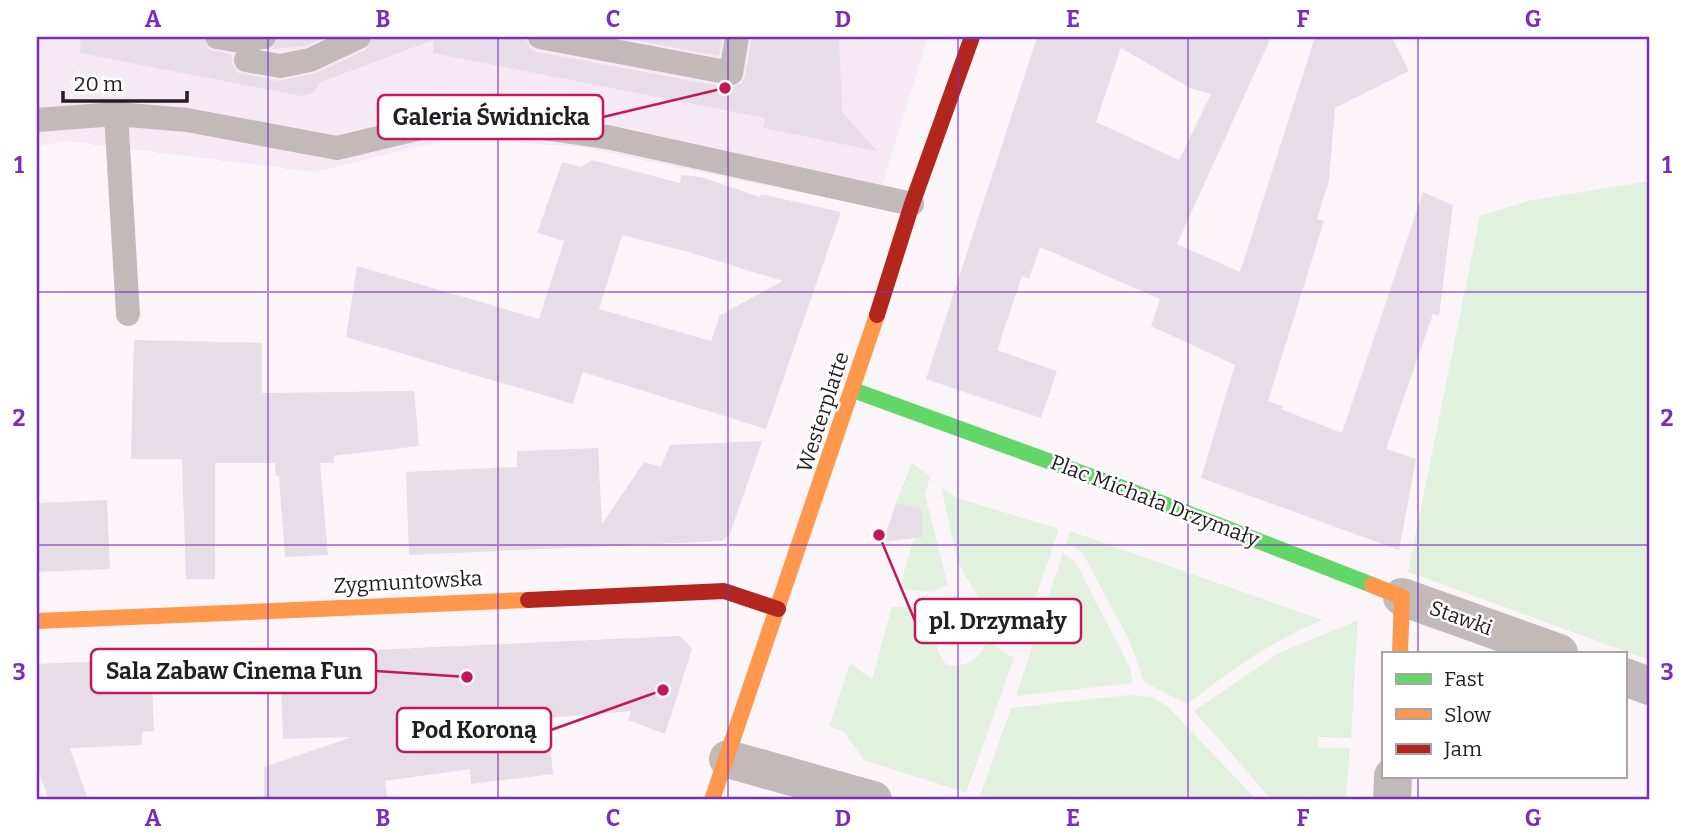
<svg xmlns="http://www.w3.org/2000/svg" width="1686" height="837" font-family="Bitter,serif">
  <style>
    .built { fill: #f5e9f4 }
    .green { fill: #e1f1de }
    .building { fill: #e6dde6; fill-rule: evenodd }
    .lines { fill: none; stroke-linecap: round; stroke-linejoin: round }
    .lane { stroke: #c2bab9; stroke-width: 24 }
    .street { stroke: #c2bab9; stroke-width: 38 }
    .fast { stroke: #63d668; stroke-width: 16 }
    .slow { stroke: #ff974d; stroke-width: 16 }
    .jam { stroke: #b3261e; stroke-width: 16 }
    .grid { fill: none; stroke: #7b2cbf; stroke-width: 2; stroke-opacity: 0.55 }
    .labels { text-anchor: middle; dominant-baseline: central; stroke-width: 5; stroke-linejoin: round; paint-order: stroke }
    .street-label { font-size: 21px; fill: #221e22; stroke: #fff }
    .leader { fill: none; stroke: #c2185b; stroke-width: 2.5 }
    .callout-dot { fill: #c2185b; stroke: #fff; stroke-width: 2.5 }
    .callout { fill: #fff; stroke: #c2185b; stroke-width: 2.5 }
    .callout-label { font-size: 23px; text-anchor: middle; font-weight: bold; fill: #221e22 }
    .neatline { fill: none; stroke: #7b2cbf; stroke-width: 2.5 }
    .grid-label { font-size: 23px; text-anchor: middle; font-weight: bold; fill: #7b2cbf }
  </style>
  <rect width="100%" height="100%" fill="#fbf5fa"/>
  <path class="built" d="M 37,37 L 928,37 L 875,208 L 581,147 L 456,138 L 314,172 L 66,141 L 37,146 Z"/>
  <g class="green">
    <path d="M 1649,181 L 1649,660 L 1408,572 L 1480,216 L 1528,201 Z"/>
    <path d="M 912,463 L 930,476 L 925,495 L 948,585 L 932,592 L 899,589 L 914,538 L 922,537 L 922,510 L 896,503 Z"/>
    <path d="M 941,487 L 957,498 L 1059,529 L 1020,643 L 993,623 L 958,563 Z"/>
    <path d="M 1070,531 L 1322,620 C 1272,641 1230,671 1187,704 L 1144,682 L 1129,640 L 1082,552 L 1066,543 Z"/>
    <path d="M 1063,553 L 1075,561 L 1130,668 L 1133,683 L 1016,696 Z"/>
    <path d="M 956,595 L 968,616 C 938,617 926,642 947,665 C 969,667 978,660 987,641 L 1014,658 L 966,793 L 864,760 L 844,732 L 829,726 L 850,663 L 872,679 L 892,607 L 933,608 Z"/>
    <path d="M 1358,620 L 1351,738 L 1317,737 L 1319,748 L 1350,748 L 1346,800 L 1272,800 L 1194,711 L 1279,653 Z"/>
    <path d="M 1129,695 L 1152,697 L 1167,706 L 1257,800 L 979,799 L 1011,708 Z"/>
  </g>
  <g class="building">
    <path d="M 81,37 L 202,37 L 208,49 L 232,55 L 232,64 L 237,72 L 278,81 L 316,73 L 366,50 L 374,37 L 432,37 L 433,40 L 321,82 L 313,93 L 301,96 L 80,53 Z"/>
    <path d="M 279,37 L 325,37 L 305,46 L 272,49 Z"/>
    <path d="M 434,37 L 525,37 L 530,48 L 537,52 L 729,88 L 742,83 L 745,76 L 752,37 L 839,37 L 842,112 L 877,151 L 763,128 L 765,118 L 433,53 Z"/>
    <path d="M 619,37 L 722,37 L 719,56 Z"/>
    <path d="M 1037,37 L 1271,37 L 1177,244 L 1240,272 L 1315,37 L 1392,37 L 1409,71 L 1335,108 L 1329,180 L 1317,219 L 1324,221 L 1268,401 L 1283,406 L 1281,409 L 1342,433 L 1423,192 L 1453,205 L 1439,316 L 1433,314 L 1386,449 L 1416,459 L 1399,550 L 1201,478 L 1235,365 L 1151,326 L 1160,299 L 1040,247 L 1029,279 L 1022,276 L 997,350 L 1057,371 L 1041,418 L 926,379 ZM 1121,48 L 1190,88 L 1211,94 L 1179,160 L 1096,122 Z"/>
    <path d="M 592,160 L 680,183 L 681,175 L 701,177 L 760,197 L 761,194 L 841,212 L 766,429 L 583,372 L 573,404 L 346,337 L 357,266 L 539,319 L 564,241 L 537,233 L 562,162 L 581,167 ZM 622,235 L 688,252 L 783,281 L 720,315 L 711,341 L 599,309 Z"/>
    <path d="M 134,340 L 262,343 L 262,393 L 414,391 L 419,446 L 334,456 L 334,463 L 320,463 L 328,555 L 285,557 L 279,476 L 276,476 L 275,463 L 215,463 L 215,579 L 186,579 L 182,459 L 131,459 Z"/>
    <path d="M 762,441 L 730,534 L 722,541 L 409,555 L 406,472 L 517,467 L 517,451 L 598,448 L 602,524 L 644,462 L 661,467 L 670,445 Z"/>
    <path d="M 107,500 L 110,569 L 37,572 L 37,503 Z"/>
    <path d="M 896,503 L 922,510 L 922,537 L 883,542 Z"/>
    <path d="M 680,636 L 692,649 L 665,734 L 628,720 L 631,711 L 548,718 L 553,774 L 471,784 L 470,769 L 385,781 L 388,800 L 264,800 L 264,767 L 352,737 L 283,739 L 280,654 Z"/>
    <path d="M 151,659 L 154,731 L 142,732 L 142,745 L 70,748 L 88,800 L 49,800 L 37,767 L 37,664 Z"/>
  </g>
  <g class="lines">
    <g class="lane">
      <path d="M 217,37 L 240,41 L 264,37"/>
      <path d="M 540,37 L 731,73 L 737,37"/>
      <path d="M 246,60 L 280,66 L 310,60 L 359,37"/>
      <path d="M 116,114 L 128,314"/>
      <path d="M 37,120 L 116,114 L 187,120 L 337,148 L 466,117 L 607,137 L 912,204"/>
    </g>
    <g class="street">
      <path d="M 1402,597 L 1559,653"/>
      <path d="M 1625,677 L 1649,686"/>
      <path d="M 728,759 L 873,800"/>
      <path d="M 1392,800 L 1393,776"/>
    </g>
    <path class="fast" d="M 853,390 L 1120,487 L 1372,585"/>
    <g class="slow">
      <path d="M 1372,585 L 1402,597 L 1400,653"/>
      <path d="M 37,621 L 528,600"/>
      <path d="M 712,800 L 877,315"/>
    </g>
    <g class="jam">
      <path d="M 877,315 L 912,204 L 972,37"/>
      <path d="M 528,600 L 724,591 L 778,609"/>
    </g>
  </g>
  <path class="grid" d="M 268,37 L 268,800M 498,37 L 498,800M 728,37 L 728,800M 958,37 L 958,800M 1188,37 L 1188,800M 1418,37 L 1418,653M 37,292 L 1649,292M 37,545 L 1649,545M 1418,776 L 1418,800"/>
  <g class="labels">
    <g class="street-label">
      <text transform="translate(823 412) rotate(-72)">Westerplatte</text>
      <text transform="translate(1155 501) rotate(21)">Plac Michała Drzymały</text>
      <text transform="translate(408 582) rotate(-3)">Zygmuntowska</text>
      <text transform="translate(1461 618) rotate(20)">Stawki</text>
    </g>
  </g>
  <path class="leader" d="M725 88L603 117M879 535L915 621M467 677L376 671M663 690L551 730"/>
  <g class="callout-dot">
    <circle cx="725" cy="88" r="7"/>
    <circle cx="879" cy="535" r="7"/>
    <circle cx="467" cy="677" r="7"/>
    <circle cx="663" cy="690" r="7"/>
  </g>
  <g class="callout">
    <rect x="378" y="95" width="225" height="44" rx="7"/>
    <rect x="915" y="599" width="166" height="44" rx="7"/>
    <rect x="91" y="649" width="285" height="44" rx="7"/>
    <rect x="397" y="708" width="154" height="44" rx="7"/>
  </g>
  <g class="callout-label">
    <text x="491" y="125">Galeria Świdnicka</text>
    <text x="998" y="629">pl. Drzymały</text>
    <text x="234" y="679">Sala Zabaw Cinema Fun</text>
    <text x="474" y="738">Pod Koroną</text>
  </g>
  <rect width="1686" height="837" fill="none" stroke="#ffffff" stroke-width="77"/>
  <rect x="1382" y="652" width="245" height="126" fill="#ffffff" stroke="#a7a5a7" stroke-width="2"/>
  <rect x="1396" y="674" width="35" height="10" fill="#63d668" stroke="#a7a5a7" stroke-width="2"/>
  <text x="1444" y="686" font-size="21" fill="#221e22">Fast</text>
  <rect x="1396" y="709" width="35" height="10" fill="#ff974d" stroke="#a7a5a7" stroke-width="2"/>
  <text x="1444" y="722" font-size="21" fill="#221e22">Slow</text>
  <rect x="1396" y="744" width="35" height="10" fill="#b3261e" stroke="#a7a5a7" stroke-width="2"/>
  <text x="1444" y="756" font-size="21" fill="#221e22">Jam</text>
  <path d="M63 91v10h124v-10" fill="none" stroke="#221e22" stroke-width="3.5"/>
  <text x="74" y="91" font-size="21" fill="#221e22" stroke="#ffffff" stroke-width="5" paint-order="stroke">20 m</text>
  <rect x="38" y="38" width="1610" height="760" class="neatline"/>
  <g class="grid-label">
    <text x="153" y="27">A</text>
    <text x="383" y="27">B</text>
    <text x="613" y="27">C</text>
    <text x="843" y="27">D</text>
    <text x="1073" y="27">E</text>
    <text x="1303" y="27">F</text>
    <text x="1533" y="27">G</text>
    <text x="19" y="173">1</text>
    <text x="1667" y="173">1</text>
    <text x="19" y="426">2</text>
    <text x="1667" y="426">2</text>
    <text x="19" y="680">3</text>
    <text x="1667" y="680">3</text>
    <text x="153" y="826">A</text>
    <text x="383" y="826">B</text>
    <text x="613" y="826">C</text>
    <text x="843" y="826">D</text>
    <text x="1073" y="826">E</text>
    <text x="1303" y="826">F</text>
    <text x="1533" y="826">G</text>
  </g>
</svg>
